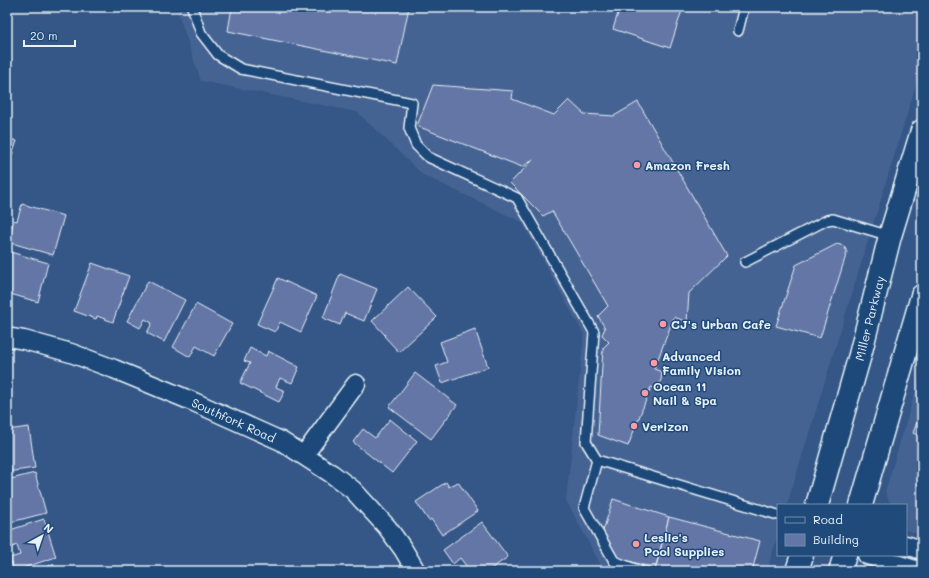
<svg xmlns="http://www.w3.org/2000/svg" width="929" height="578" font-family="Mali,sans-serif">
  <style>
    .built { fill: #456392 }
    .building { fill: #6476a6; stroke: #e8f1f8 }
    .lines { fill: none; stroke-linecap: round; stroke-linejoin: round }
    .service-casing { stroke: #e8f1f8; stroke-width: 12 }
    .minor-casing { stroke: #e8f1f8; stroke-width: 21 }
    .tertiary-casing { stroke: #e8f1f8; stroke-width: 25 }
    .service { stroke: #1f4a7a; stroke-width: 9 }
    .minor { stroke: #1f4a7a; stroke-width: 18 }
    .tertiary { stroke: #1f4a7a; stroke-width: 22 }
    .poi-dot { fill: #ff9aa2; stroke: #1f4a7a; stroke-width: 1.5 }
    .labels { text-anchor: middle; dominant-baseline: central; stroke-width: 3; stroke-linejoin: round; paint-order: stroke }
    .poi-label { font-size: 12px; font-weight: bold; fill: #e8f1f8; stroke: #1f4a7a; text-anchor: start }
    .street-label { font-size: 12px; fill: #e8f1f8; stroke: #1f4a7a }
  </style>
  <rect width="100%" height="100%" fill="#345787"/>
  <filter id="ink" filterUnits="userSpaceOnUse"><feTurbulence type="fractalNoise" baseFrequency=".025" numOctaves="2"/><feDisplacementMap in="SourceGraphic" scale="8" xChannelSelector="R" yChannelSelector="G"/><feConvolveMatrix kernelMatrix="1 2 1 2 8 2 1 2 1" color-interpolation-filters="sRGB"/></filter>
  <g filter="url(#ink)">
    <g class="built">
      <path d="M 176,7 L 922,7 L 922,65 L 787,505 L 778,505 L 778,534 L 767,571 L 604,571 L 566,500 L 584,335 L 522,222 L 423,175 L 357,112 L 201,81 Z"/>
      <path d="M 922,369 L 922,535 L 906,530 L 906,505 L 891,505 L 885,492 Z"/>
    </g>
    <g class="building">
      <path d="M 232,7 L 409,7 L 397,65 L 228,31 Z"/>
      <path d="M 620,7 L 683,7 L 670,48 L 613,29 Z"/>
      <path d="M 433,85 L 513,91 L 512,99 L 554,115 L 569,100 L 584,114 L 614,116 L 638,102 L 727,256 L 689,293 L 687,322 L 674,317 L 654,369 L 662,372 L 661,380 L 657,389 L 651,387 L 628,446 L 598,435 L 603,348 L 609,342 L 602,335 L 605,328 L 598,316 L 608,306 L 552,211 L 543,216 L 510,183 L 533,160 L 522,167 L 417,126 Z"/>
      <path d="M 7,138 L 17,141 L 7,169 Z"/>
      <path d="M 22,204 L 64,216 L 53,255 L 8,242 L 14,220 L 17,221 Z"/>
      <path d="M 837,244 L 844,246 L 847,252 L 820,338 L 776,326 L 796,265 Z"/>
      <path d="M 7,251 L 48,263 L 38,302 L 7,293 L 7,280 L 10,271 L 7,270 Z"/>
      <path d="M 92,263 L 129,276 L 113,322 L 97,316 L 96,319 L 74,311 Z"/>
      <path d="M 340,274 L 377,289 L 364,321 L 345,313 L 340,325 L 323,318 Z"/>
      <path d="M 278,278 L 317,296 L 301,332 L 280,322 L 275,332 L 257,324 Z"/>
      <path d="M 148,281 L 185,300 L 164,342 L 147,333 L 152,323 L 145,319 L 140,328 L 127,321 Z"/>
      <path d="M 408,287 L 437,317 L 399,352 L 384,336 L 385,335 L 372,321 Z"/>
      <path d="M 196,304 L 232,324 L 214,356 L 196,346 L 190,357 L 173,347 Z"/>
      <path d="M 475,329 L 488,367 L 442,383 L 436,366 L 447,362 L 440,342 Z"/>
      <path d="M 250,348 L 266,356 L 268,351 L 299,367 L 292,383 L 280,378 L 276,387 L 285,391 L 279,402 L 240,383 L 250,363 L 244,361 Z"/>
      <path d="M 415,373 L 457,405 L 431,439 L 389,407 Z"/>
      <path d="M 922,409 L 922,437 L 913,433 Z"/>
      <path d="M 390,419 L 417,441 L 392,473 L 353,442 L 363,429 L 375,438 Z"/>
      <path d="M 29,427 L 35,468 L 7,472 L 7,430 Z"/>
      <path d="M 35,473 L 46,513 L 7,523 L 7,480 Z"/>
      <path d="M 446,482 L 449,487 L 458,482 L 478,511 L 442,535 L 431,519 L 429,521 L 416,502 Z"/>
      <path d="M 613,499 L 669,517 L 655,569 L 617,557 L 603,531 Z"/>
      <path d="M 669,517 L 760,541 L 752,571 L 655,571 Z"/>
      <path d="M 44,519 L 56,557 L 14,571 L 10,558 L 20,555 L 17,545 L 7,549 L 7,531 Z"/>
      <path d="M 482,522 L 508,557 L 488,571 L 470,571 L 460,558 L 453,564 L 443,550 Z"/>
      <path d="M 53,564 L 57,571 L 38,571 Z"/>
    </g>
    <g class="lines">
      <g class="service-casing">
        <g id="service">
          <path d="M 192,7 L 201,33 L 218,55 L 241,69 L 412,103 L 409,128 L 416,145 L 428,157 L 517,198 L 594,332 L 586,442 L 597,460 L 584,508 L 614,561 L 640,571"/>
          <path d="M 738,31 L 744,7"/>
          <path d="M 745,262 L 827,220 L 833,219 L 890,236"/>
          <path d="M 597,460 L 778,515"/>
        </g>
      </g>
      <g class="minor-casing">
        <g id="minor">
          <path id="s1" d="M 7,337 L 24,340 L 71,353 L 114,369 L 194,402 L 281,441 L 332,474 L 353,490 L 387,527 L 403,549 L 416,571"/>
          <path d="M 304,455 L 356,384"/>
          <path d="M 906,545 L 922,550"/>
          <path d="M 867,555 L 919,571"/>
        </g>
      </g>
      <g class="tertiary-casing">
        <g id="tertiary">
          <path id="s2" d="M 817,505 L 860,355 L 890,236 L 922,131"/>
          <path d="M 861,505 L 922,296"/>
          <path d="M 797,571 L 802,555"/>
          <path d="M 840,571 L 845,555"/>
        </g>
      </g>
      <use href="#service" class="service"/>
      <use href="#minor" class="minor"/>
      <use href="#tertiary" class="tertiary"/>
    </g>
  </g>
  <g class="poi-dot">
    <circle cx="637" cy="165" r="4"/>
    <circle cx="663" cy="324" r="4"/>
    <circle cx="654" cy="363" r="4"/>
    <circle cx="645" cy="393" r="4"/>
    <circle cx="634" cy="426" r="4"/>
    <circle cx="636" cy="544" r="4"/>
  </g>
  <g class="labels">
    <g class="poi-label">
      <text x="645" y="165">Amazon Fresh</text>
      <text x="671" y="324">CJ's Urban Cafe</text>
      <text x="662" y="356">Advanced<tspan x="662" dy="14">Family Vision</tspan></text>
      <text x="653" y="386">Ocean 11<tspan x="653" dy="14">Nail &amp; Spa</tspan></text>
      <text x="642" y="426">Verizon</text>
      <text x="644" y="537">Leslie's<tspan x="644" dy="14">Pool Supplies</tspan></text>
    </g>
    <g class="street-label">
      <text stroke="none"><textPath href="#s2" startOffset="194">Miller Parkway</textPath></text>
      <text stroke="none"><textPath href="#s1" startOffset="242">Southfork Road</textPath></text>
    </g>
  </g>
  <rect width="929" height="578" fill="none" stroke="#1f4a7a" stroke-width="24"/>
  <rect x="12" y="12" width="905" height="554" fill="none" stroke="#e8f1f8" stroke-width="1.5" filter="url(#ink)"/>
  <rect x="777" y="504" width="130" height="52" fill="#1f4a7a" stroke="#6f8dac"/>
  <rect x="785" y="517" width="20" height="6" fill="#1f4a7a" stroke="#6f8dac"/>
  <text x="813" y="524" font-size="12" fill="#e8f1f8">Road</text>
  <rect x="785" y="534" width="20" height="12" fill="#6476a6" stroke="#6f8dac"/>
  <text x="813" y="544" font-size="12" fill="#e8f1f8">Building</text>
  <g transform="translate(42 536) rotate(40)" stroke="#1f4a7a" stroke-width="3" paint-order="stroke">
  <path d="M0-3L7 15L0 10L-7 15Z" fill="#e8f1f8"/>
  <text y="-6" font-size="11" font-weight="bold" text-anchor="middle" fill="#e8f1f8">N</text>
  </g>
  <path d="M24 40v6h51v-6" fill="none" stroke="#e8f1f8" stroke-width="2"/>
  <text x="30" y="40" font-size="12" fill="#e8f1f8" stroke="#1f4a7a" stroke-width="3" paint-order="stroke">20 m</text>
</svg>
